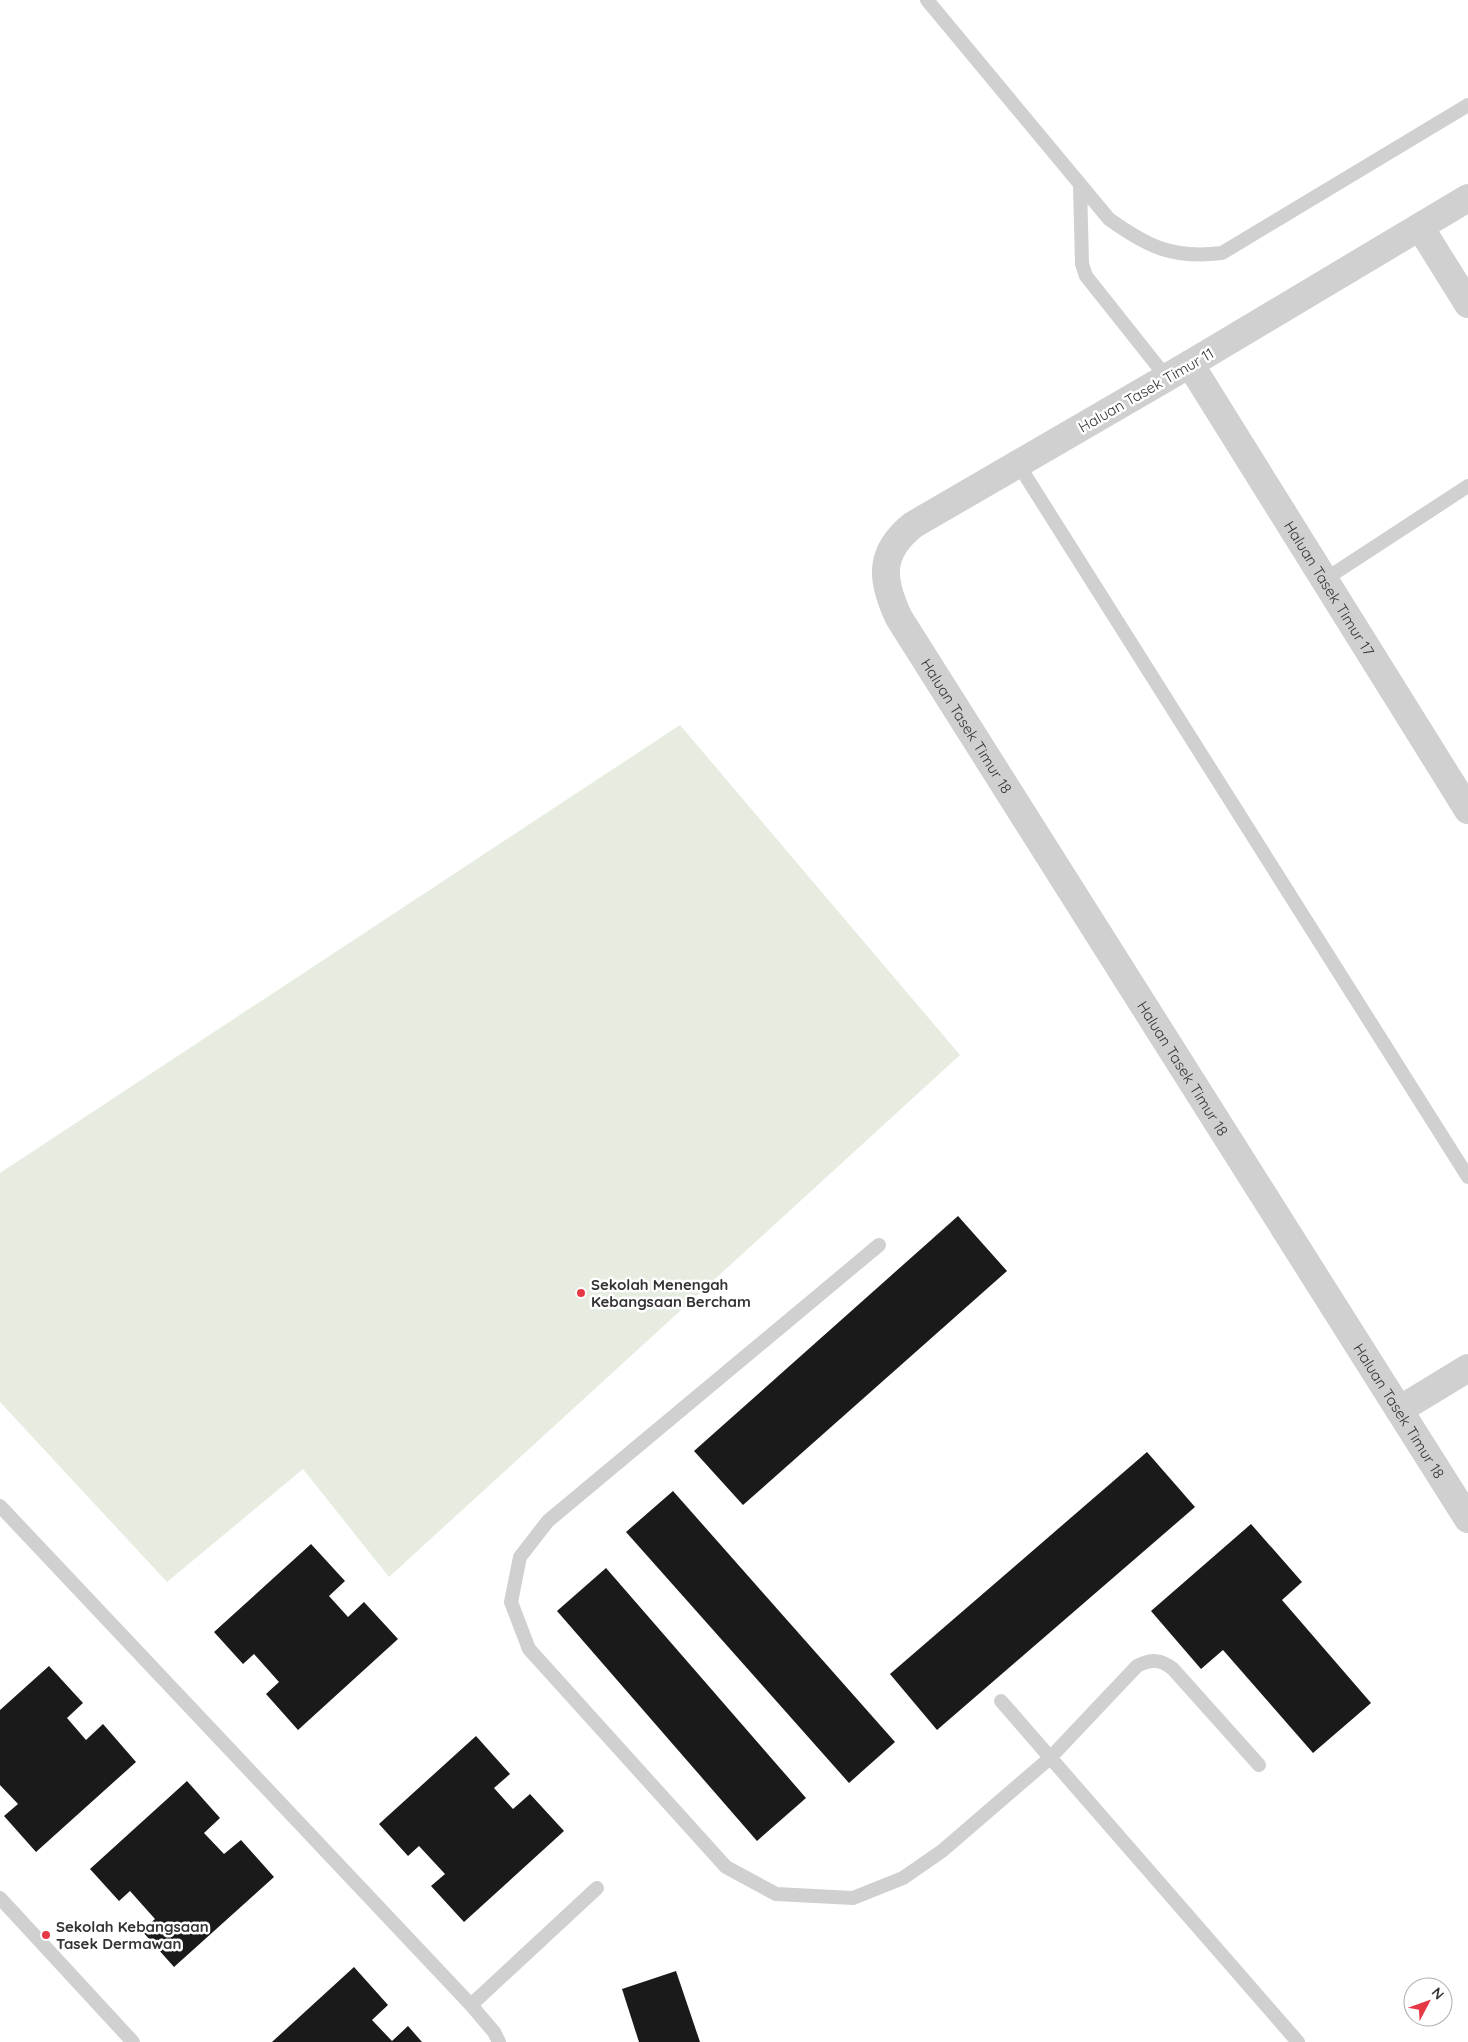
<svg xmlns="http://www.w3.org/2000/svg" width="1468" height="2042" font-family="Quicksand,sans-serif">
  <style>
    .green { fill: #e6ecdf }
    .building { fill: #1a1a1a }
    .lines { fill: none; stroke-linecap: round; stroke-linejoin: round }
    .service { stroke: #d0d0d0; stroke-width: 14 }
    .minor { stroke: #d0d0d0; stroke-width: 28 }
    .poi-dot { fill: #e63946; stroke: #fff; stroke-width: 2 }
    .labels { text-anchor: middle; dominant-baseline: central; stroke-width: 5; stroke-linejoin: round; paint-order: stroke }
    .street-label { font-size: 15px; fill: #333; stroke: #fff }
    .poi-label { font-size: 15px; font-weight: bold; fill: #333; stroke: #fff; text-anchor: start }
  </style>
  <rect width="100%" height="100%" fill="#fff"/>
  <path class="green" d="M 680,725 L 960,1055 L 389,1577 L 303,1469 L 167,1582 L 0,1402 L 0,1173 Z"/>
  <g class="building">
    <path d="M 958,1216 L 1007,1271 L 743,1505 L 694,1451 Z"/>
    <path d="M 1147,1452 L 1195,1507 L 937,1730 L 890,1674 Z"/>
    <path d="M 673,1491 L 895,1742 L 849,1783 L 626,1532 Z"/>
    <path d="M 1251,1524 L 1302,1582 L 1282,1600 L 1371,1703 L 1313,1753 L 1223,1650 L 1201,1669 L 1151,1611 Z"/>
    <path d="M 311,1544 L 345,1581 L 329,1596 L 348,1617 L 364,1602 L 398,1639 L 298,1730 L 266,1694 L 279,1682 L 254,1654 L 243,1664 L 214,1632 Z"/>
    <path d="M 606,1568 L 806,1798 L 757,1841 L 557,1611 Z"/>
    <path d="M 49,1666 L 83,1703 L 67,1718 L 86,1740 L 103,1724 L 136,1762 L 36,1852 L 4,1816 L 18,1804 L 0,1785 L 0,1710 Z"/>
    <path d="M 476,1736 L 510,1774 L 494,1788 L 513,1809 L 530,1794 L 564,1831 L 464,1922 L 431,1886 L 445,1874 L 419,1846 L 408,1856 L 379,1824 Z"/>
    <path d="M 187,1781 L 220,1818 L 204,1833 L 224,1854 L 241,1840 L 274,1877 L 174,1967 L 142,1931 L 155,1919 L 130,1891 L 119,1901 L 90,1869 Z"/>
    <path d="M 354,1967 L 388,2005 L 372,2020 L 392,2041 L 408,2026 L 422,2042 L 272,2042 Z"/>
    <path d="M 676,1971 L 700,2042 L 639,2042 L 622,1989 Z"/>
  </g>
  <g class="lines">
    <g class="service">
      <path d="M 927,0 L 1109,219 C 1148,247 1173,259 1222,253 L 1468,105"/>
      <path d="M 1080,185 L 1082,264 L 1086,276 L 1167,378"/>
      <path d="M 1018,464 L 1468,1177"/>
      <path d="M 1324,580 L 1468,486"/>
      <path d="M 879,1245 L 548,1521 L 520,1557 L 511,1602 L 529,1649 L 726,1867 L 776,1894 L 853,1898 L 903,1878 L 942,1851 L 1050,1758 L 1137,1666 C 1151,1659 1161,1659 1173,1669 L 1259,1765"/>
      <path d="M 0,1506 L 471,2005 L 494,2032 L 499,2042"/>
      <path d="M 1001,1701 L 1298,2042"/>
      <path d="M 0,1898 L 133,2042"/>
      <path d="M 471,2005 L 597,1888"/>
    </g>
    <g class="minor">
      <path id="s1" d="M 1468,198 L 1190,364 L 913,525 C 878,553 881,580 899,618 L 1468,1519"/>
      <path d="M 1420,227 L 1468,304"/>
      <path id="s2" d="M 1190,364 L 1468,810"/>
      <path d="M 1399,1410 L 1468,1368"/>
    </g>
  </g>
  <g class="poi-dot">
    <circle cx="581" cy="1293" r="5"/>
    <circle cx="46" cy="1935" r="5"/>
  </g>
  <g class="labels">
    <g class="street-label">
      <text transform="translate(1146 390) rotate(-30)">Haluan Tasek Timur 11</text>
      <text stroke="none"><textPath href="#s2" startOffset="264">Haluan Tasek Timur 17</textPath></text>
      <text stroke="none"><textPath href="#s1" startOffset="876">Haluan Tasek Timur 18</textPath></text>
      <text stroke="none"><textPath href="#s1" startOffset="1281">Haluan Tasek Timur 18</textPath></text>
      <text stroke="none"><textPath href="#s1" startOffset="1686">Haluan Tasek Timur 18</textPath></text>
    </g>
    <g class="poi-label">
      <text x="591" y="1284">Sekolah Menengah<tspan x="591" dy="17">Kebangsaan Bercham</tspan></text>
      <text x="56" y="1926">Sekolah Kebangsaan<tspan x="56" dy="17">Tasek Dermawan</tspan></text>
    </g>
  </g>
  <g transform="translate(1428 2002) rotate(49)"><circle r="24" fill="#ffffff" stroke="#adadad"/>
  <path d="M0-4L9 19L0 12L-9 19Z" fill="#e63946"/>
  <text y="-8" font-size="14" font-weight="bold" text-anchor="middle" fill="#333333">N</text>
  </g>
</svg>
